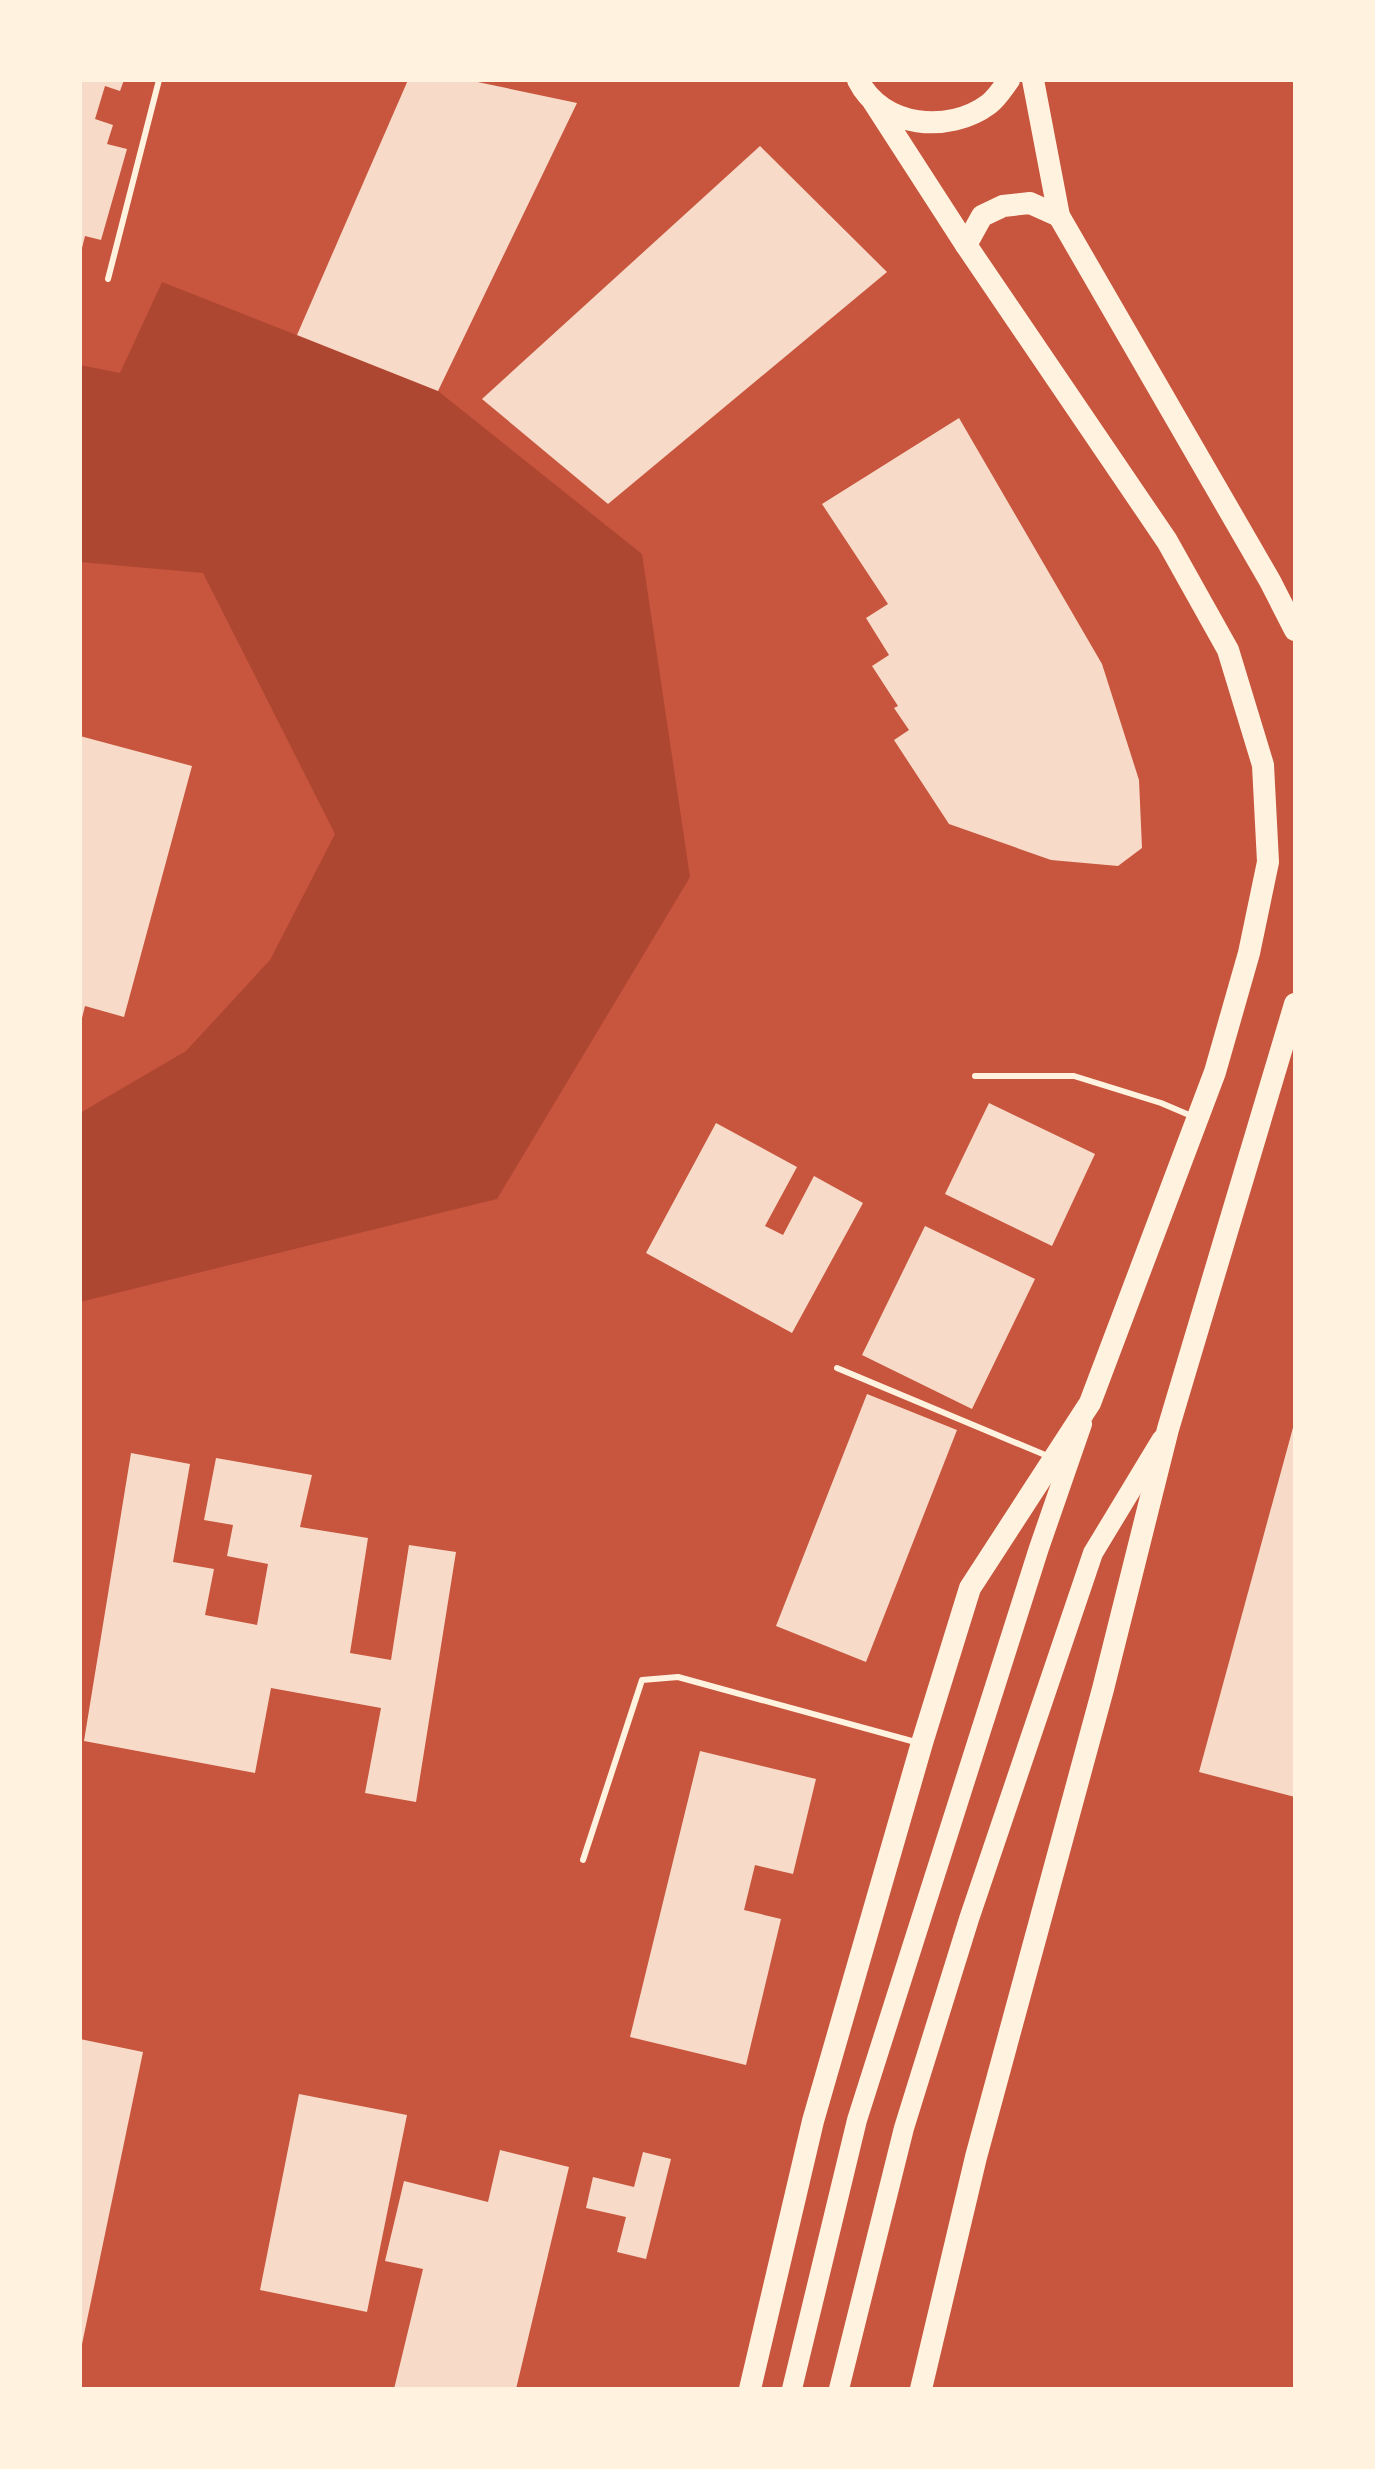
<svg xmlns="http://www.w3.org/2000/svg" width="1375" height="2469" font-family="'Alegreya Sans',sans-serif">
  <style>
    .green { fill: #ae4732 }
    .building { fill: #f7dbc8 }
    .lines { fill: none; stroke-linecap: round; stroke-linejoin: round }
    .service { stroke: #fff3e0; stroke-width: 6 }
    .primary { stroke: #fff3e0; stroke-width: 20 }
    .trunk { stroke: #fff3e0; stroke-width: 22 }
  </style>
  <rect width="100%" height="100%" fill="#c8553d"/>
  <path class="green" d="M 162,282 L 438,391 L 642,554 L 690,877 L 497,1199 L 80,1302 L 80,1113 L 186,1051 L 270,960 L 335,834 L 203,573 L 80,562 L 80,365 L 120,373 Z"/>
  <g class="building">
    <path d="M 80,80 L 124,80 L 120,91 L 105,86 L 95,119 L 113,125 L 107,144 L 127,149 L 101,240 L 85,236 L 81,252 Z"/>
    <path d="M 408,80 L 468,80 L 577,103 L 438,391 L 297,335 Z"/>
    <path d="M 760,146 L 887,272 L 608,504 L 482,399 Z"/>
    <path d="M 959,418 L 1102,664 L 1139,780 L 1142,848 L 1118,866 L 1051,860 L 949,824 L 894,740 L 909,730 L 894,708 L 898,706 L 872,666 L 889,655 L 866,618 L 888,604 L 822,504 Z"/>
    <path d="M 80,736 L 192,766 L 124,1017 L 85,1006 L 81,1022 Z"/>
    <path d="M 989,1103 L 1095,1154 L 1052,1246 L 945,1194 Z"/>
    <path d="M 716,1123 L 797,1167 L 765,1226 L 783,1235 L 814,1176 L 863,1203 L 792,1333 L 646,1253 Z"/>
    <path d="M 925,1226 L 1035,1279 L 972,1409 L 862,1355 Z"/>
    <path d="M 867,1394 L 957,1430 L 866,1662 L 776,1626 Z"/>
    <path d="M 1294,1424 L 1295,1424 L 1295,1797 L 1199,1772 Z"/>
    <path d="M 131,1453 L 190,1464 L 173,1562 L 214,1569 L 205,1615 L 257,1625 L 268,1564 L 227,1556 L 233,1525 L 204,1520 L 216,1458 L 312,1475 L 300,1527 L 368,1538 L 350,1653 L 391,1660 L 409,1545 L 456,1552 L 416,1802 L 365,1793 L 381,1708 L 271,1688 L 255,1773 L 84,1741 Z"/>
    <path d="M 700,1751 L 816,1779 L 793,1874 L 755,1865 L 744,1910 L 781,1919 L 746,2065 L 630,2037 Z"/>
    <path d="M 80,2039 L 143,2052 L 81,2349 L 80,2349 Z"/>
    <path d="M 299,2094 L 407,2115 L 367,2312 L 260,2290 Z"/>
    <path d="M 500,2150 L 569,2167 L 516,2389 L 394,2389 L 423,2269 L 385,2261 L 404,2181 L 488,2202 Z"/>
    <path d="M 643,2152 L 671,2159 L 646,2259 L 617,2252 L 626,2217 L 586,2208 L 593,2177 L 634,2187 Z"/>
  </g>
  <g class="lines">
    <g class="service">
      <path d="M 108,279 L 159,80"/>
      <path d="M 975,1076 L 1074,1076 L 1161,1103 L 1194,1117"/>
      <path d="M 837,1368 L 1050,1457"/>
      <path d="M 583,1860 L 642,1680 L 678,1677 L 919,1743"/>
    </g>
    <g class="primary">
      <path d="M 792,2389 L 857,2120 L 1039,1548 L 1082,1424"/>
      <path d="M 839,2389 L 904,2128 L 969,1919 L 1093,1553 L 1162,1439"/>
    </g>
    <g class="trunk">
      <path d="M 858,80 C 882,128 949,134 989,104 C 997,98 1003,88 1009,80"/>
      <path d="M 1033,80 L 1059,216 L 1270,581 L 1295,630"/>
      <path d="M 966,245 L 982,216 L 1003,206 L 1030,203 L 1059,216"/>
      <path d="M 750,2389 L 813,2121 L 922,1743 L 970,1588 L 1090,1403 L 1215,1072 L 1249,953 L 1268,862 L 1263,765 L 1228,650 L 1167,541 L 966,245 L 873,101"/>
      <path d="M 921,2389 L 976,2157 L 1103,1689 L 1168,1429 L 1295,1004"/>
    </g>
  </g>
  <rect width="1375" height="2469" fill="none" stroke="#fff3e0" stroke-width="164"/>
</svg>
